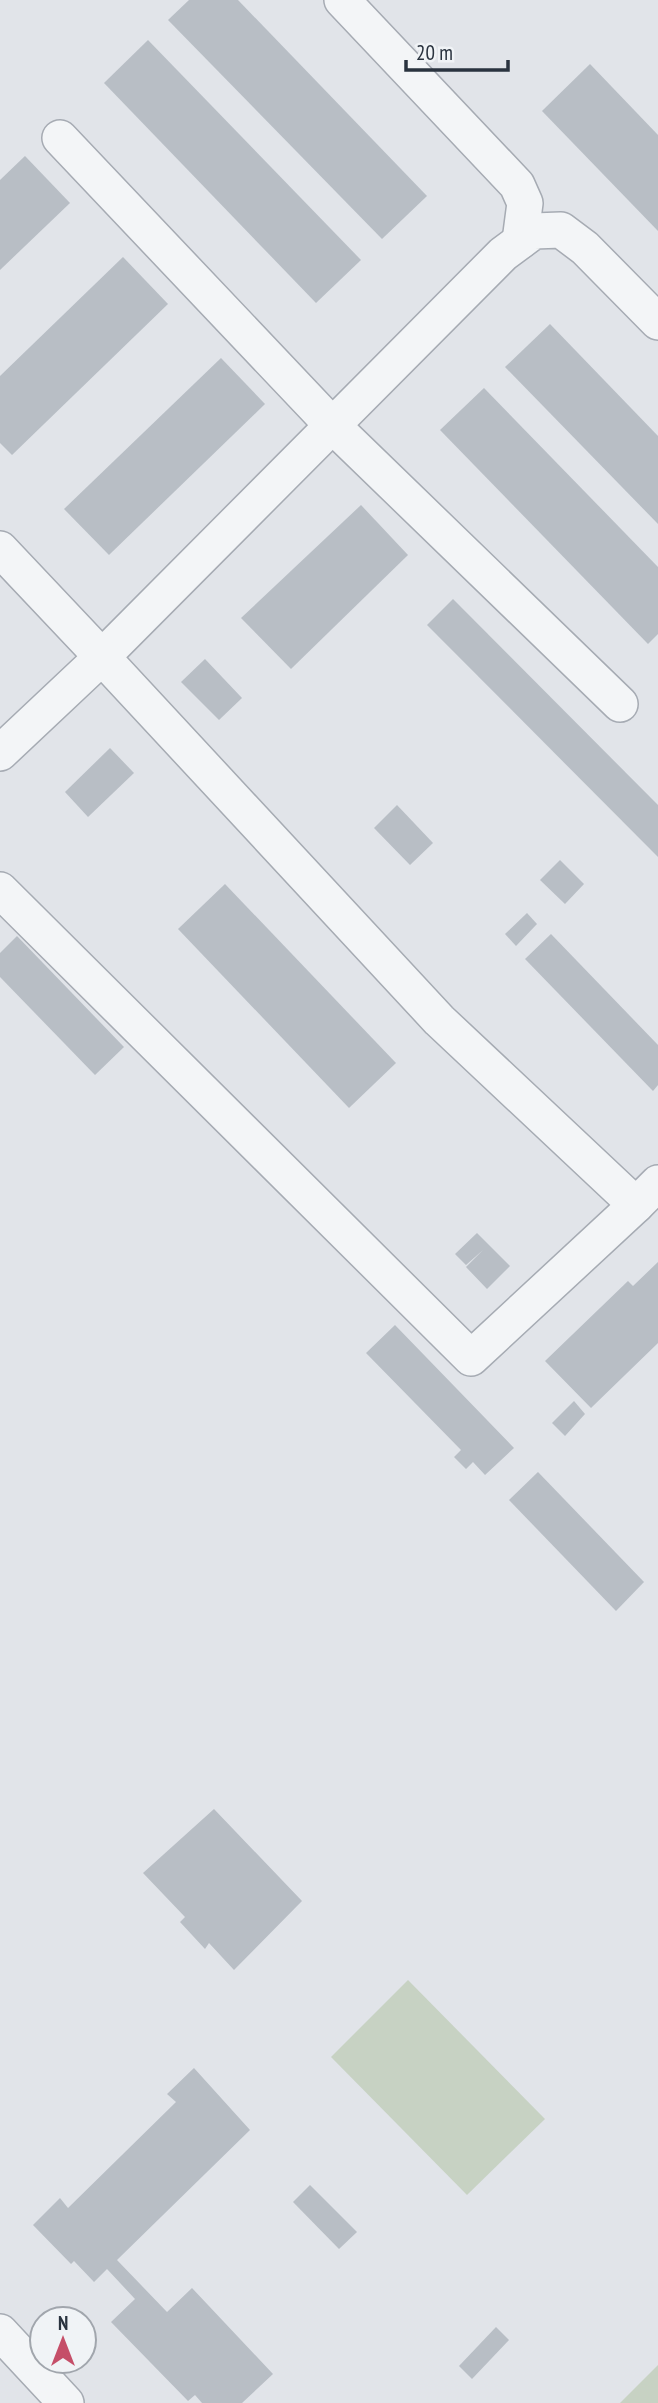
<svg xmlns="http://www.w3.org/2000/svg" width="658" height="2403" font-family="'PT Sans Narrow',sans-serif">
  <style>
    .green { fill: #c7d2c3 }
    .building { fill: #b8bec5 }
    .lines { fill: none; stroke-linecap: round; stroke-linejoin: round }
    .minor-casing { stroke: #a6abb3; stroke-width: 38 }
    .minor { stroke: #f3f5f7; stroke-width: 35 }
  </style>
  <rect width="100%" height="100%" fill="#e1e4e9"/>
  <g class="green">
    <path d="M 408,1980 L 545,2119 L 467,2195 L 331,2057 Z"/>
    <path d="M 658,2365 L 658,2403 L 620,2403 Z"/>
  </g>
  <g class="building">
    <path d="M 189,0 L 238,0 L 427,196 L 382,239 L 168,20 Z"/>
    <path d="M 148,40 L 361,260 L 316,303 L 104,83 Z"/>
    <path d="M 590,64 L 658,135 L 658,231 L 542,111 Z"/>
    <path d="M 25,156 L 70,203 L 0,270 L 0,180 Z"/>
    <path d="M 123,257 L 168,304 L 12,455 L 0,443 L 0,376 Z"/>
    <path d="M 550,324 L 658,436 L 658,524 L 505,367 Z"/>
    <path d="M 221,358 L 265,404 L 109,555 L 64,509 Z"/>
    <path d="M 484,388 L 658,567 L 658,634 L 648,644 L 440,430 Z"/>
    <path d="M 361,505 L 408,555 L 291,669 L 241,618 Z"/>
    <path d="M 453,599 L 658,805 L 658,857 L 427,625 Z"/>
    <path d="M 205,659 L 242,698 L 219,720 L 181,682 Z"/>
    <path d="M 110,748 L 134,773 L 88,817 L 65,792 Z"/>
    <path d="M 397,805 L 433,843 L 410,865 L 374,828 Z"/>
    <path d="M 560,860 L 584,884 L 565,904 L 540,880 Z"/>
    <path d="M 225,884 L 396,1063 L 349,1108 L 178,929 Z"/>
    <path d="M 527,913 L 537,924 L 516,946 L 505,934 Z"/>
    <path d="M 551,934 L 658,1045 L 658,1085 L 653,1091 L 525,959 Z"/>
    <path d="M 17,936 L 124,1047 L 95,1075 L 0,977 L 0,953 Z"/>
    <path d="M 477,1233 L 510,1266 L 487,1289 L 466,1267 L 483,1250 L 466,1265 L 455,1254 Z"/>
    <path d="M 658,1262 L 658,1343 L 591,1408 L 545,1361 L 628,1281 L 633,1286 Z"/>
    <path d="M 395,1325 L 514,1448 L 485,1475 L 473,1462 L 466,1469 L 454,1457 L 461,1450 L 366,1353 Z"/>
    <path d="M 574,1401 L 585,1414 L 565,1436 L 552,1423 Z"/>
    <path d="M 538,1472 L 644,1582 L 616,1611 L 509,1500 Z"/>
    <path d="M 214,1809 L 302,1901 L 234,1970 L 209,1943 L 205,1949 L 180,1922 L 185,1917 L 143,1873 Z"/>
    <path d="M 194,2068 L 250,2130 L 117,2260 L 167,2312 L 192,2288 L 273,2374 L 242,2403 L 202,2403 L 195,2395 L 188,2401 L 111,2322 L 135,2299 L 107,2269 L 94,2282 L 74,2261 L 71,2264 L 33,2225 L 60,2198 L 68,2208 L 176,2102 L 167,2094 Z"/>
    <path d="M 310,2185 L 357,2232 L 339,2249 L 293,2202 Z"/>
    <path d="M 496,2327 L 509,2340 L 472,2379 L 459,2366 Z"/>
  </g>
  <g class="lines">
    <g class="minor-casing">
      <g id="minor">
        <path d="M 342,0 L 517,185 L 525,203 L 520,241"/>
        <path d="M 60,138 L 332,425 L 620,704"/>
        <path d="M 0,549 L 102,657 L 503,254 L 534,231 L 561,230 L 585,248 L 658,322"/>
        <path d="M 0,753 L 102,657 L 439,1020 L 636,1205 L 658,1183"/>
        <path d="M 0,890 L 471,1358 L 636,1205"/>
        <path d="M 0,2332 L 66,2403"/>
      </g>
    </g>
    <use href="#minor" class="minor"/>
  </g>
  <g transform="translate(63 2340)"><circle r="33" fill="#f0f3f6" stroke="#a1a6ad" stroke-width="2"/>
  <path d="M0-5L12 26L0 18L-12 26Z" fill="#c54e68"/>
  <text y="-10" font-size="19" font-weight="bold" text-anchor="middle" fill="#2a333f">N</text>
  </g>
  <path d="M406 60v10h102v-10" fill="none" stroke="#2a333f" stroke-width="3.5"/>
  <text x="416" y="60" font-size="21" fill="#2a333f" stroke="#f0f3f6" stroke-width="5" paint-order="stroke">20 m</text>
</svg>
